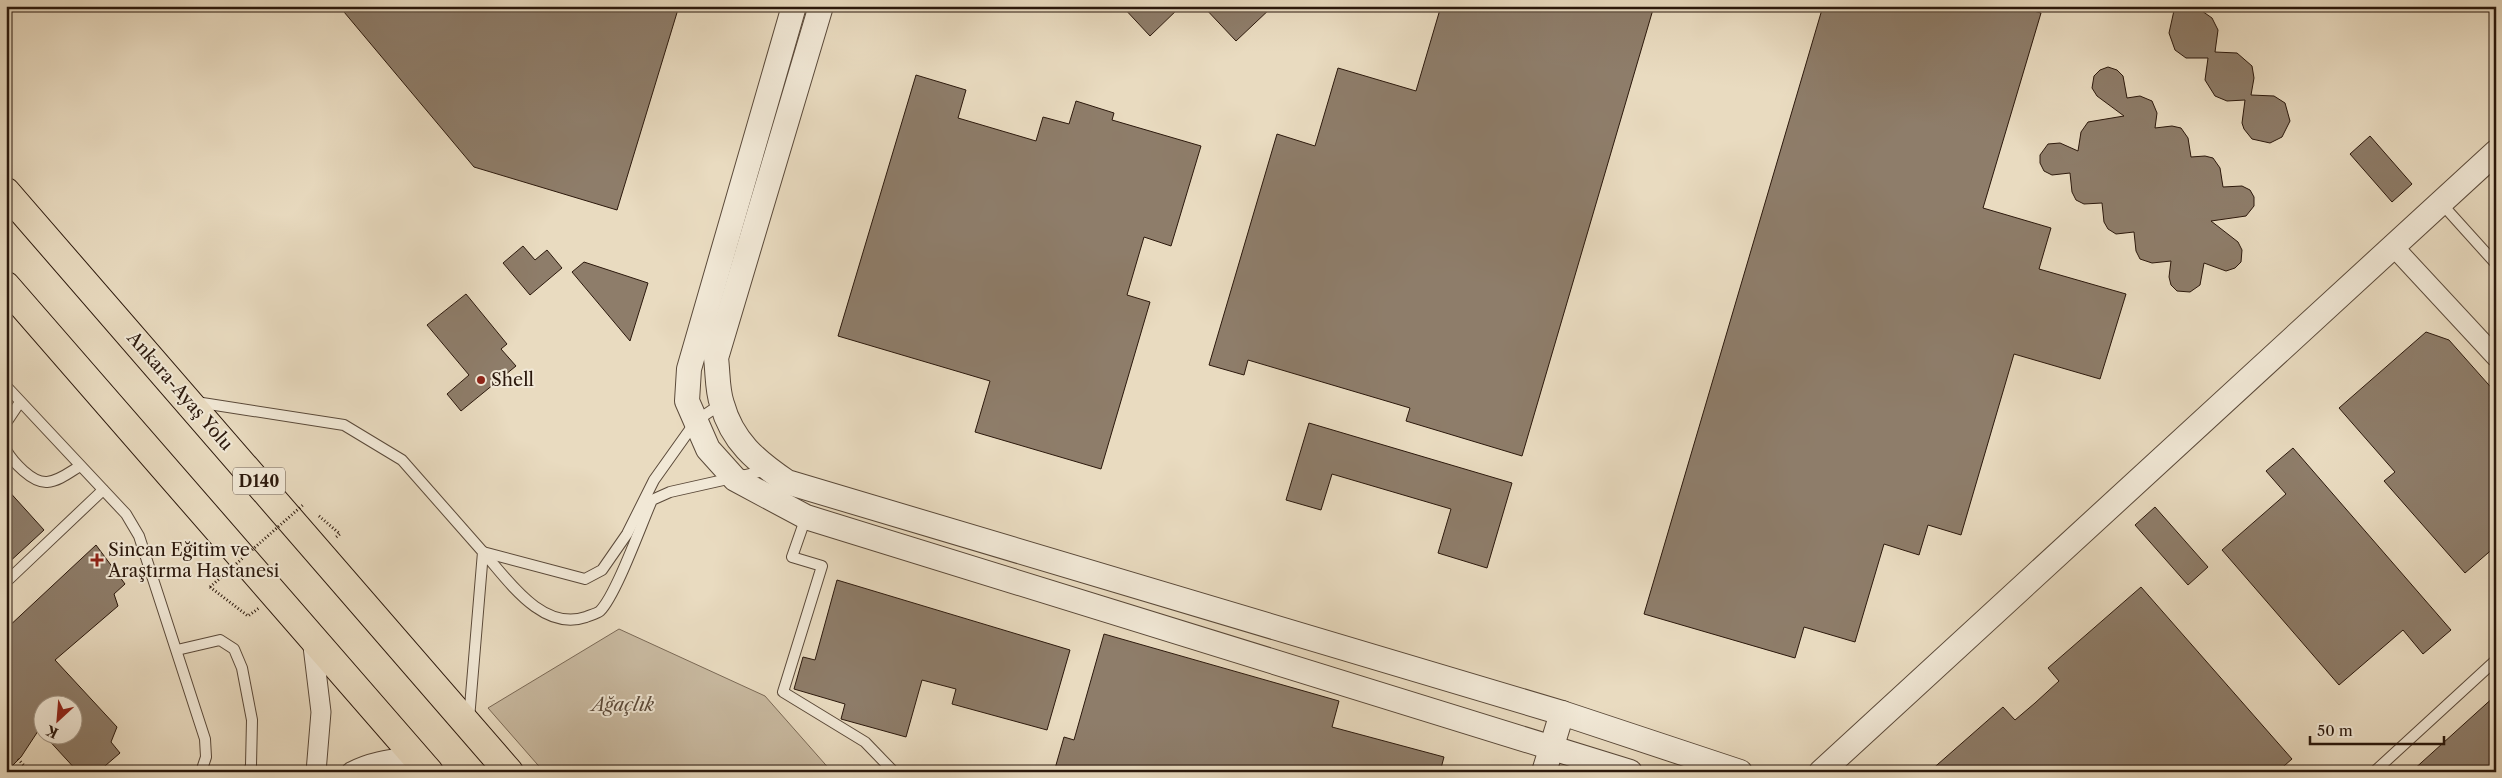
<svg xmlns="http://www.w3.org/2000/svg" width="2502" height="778" font-family="'Libre Caslon Text',serif">
  <style>
    .green { fill: #c9baa1; stroke: #7a6956 }
    .building { fill: #8e7d6a; stroke: #2b180c }
    .lines { fill: none; stroke-linecap: round; stroke-linejoin: round }
    .service-casing { stroke: #5a4939; stroke-width: 12 }
    .minor-casing { stroke: #5a4939; stroke-width: 21 }
    .tertiary-casing { stroke: #5a4939; stroke-width: 26 }
    .trunk-casing { stroke: #2b180c; stroke-width: 30 }
    .path { stroke: #2b180c; stroke-width: 3; stroke-dasharray: 1 2.5; stroke-linecap: butt }
    .service { stroke: #f1e8d6; stroke-width: 10 }
    .minor { stroke: #f1e8d6; stroke-width: 19 }
    .tertiary { stroke: #f1e8d6; stroke-width: 24 }
    .trunk { stroke: #e9dbc0; stroke-width: 28 }
    .path-bridge { stroke: #2b180c; stroke-width: 3; stroke-dasharray: 1 2.5; stroke-linecap: butt }
    .poi-dot { fill: #8f2418; stroke: #f1e8d6; stroke-width: 2 }
    .labels { text-anchor: middle; dominant-baseline: central; stroke-width: 4; stroke-linejoin: round; paint-order: stroke }
    .shield { fill: #f1e8d6; stroke: #665649; stroke-width: 1 }
    .shield-label { font-size: 16px; font-weight: bold; fill: #2b180c }
    .poi-label { font-size: 18px; fill: #2b180c; stroke: #f1e8d6; text-anchor: start }
    .street-label { font-size: 18px; fill: #2b180c; stroke: #f1e8d6 }
    .park-label { font-size: 18px; font-style: italic; fill: #5a4939; stroke: #f1e8d6 }
  </style>
  <rect width="100%" height="100%" fill="#e9dbc0"/>
  <filter id="stains"><feTurbulence type="fractalNoise" baseFrequency=".004" numOctaves="4"/><feColorMatrix values="0 0 0 0 .2 0 0 0 0 .09 0 0 0 0 .02 0 0 0 .5 -.17"/></filter>
  <radialGradient id="worn" r=".72"><stop offset=".6" stop-color="#630" stop-opacity="0"/><stop offset="1" stop-color="#630" stop-opacity=".3"/></radialGradient>
  <path class="green" d="M 619,629 L 765,696 L 832,772 L 544,772 L 488,708 Z"/>
  <g class="building">
    <path d="M 339,6 L 679,6 L 617,210 L 474,167 Z"/>
    <path d="M 1122,6 L 1181,6 L 1150,36 Z"/>
    <path d="M 1203,6 L 1273,6 L 1236,41 Z"/>
    <path d="M 1441,6 L 1654,6 L 1522,456 L 1406,421 L 1410,408 L 1248,360 L 1244,375 L 1209,365 L 1277,134 L 1315,146 L 1338,68 L 1416,91 Z"/>
    <path d="M 1823,6 L 2016,6 L 2041,13 L 1983,208 L 2051,228 L 2039,269 L 2126,294 L 2100,379 L 2014,354 L 1961,535 L 1928,525 L 1919,555 L 1884,544 L 1855,642 L 1804,627 L 1795,658 L 1644,614 Z"/>
    <path d="M 2175,6 L 2202,11 L 2212,18 L 2218,30 L 2215,52 L 2237,53 L 2252,66 L 2254,78 L 2251,95 L 2274,96 L 2285,103 L 2290,121 L 2282,137 L 2270,143 L 2252,139 L 2244,129 L 2242,123 L 2245,100 L 2227,101 L 2215,96 L 2205,80 L 2208,58 L 2186,58 L 2175,50 L 2169,33 Z"/>
    <path d="M 2108,67 L 2117,70 L 2123,76 L 2127,98 L 2140,96 L 2152,101 L 2157,113 L 2155,128 L 2172,126 L 2181,128 L 2188,138 L 2191,157 L 2205,156 L 2213,158 L 2220,168 L 2223,187 L 2242,186 L 2250,190 L 2254,197 L 2254,206 L 2246,216 L 2211,221 L 2238,242 L 2242,250 L 2241,262 L 2235,268 L 2226,271 L 2204,263 L 2200,285 L 2190,292 L 2177,291 L 2171,285 L 2169,277 L 2171,261 L 2152,263 L 2140,259 L 2136,251 L 2134,232 L 2116,234 L 2108,229 L 2104,222 L 2102,203 L 2084,204 L 2076,200 L 2072,192 L 2070,173 L 2052,175 L 2044,171 L 2040,163 L 2040,155 L 2048,144 L 2060,143 L 2078,151 L 2081,132 L 2088,122 L 2124,116 L 2097,96 L 2092,88 L 2094,76 L 2100,70 Z"/>
    <path d="M 916,75 L 966,90 L 958,118 L 1036,141 L 1043,117 L 1069,124 L 1076,101 L 1114,113 L 1112,120 L 1201,146 L 1171,246 L 1144,237 L 1127,295 L 1150,302 L 1101,469 L 975,432 L 990,381 L 838,336 Z"/>
    <path d="M 2370,136 L 2412,184 L 2392,202 L 2350,154 Z"/>
    <path d="M 523,246 L 535,260 L 547,250 L 562,268 L 530,295 L 503,263 Z"/>
    <path d="M 584,262 L 648,283 L 630,341 L 572,272 Z"/>
    <path d="M 466,294 L 507,344 L 501,349 L 516,366 L 461,411 L 447,394 L 469,375 L 427,325 Z"/>
    <path d="M 2426,332 L 2449,340 L 2496,393 L 2496,546 L 2465,573 L 2384,481 L 2395,472 L 2339,408 Z"/>
    <path d="M 1309,423 L 1512,483 L 1487,568 L 1438,553 L 1451,509 L 1332,474 L 1321,510 L 1286,500 Z"/>
    <path d="M 2293,448 L 2451,630 L 2423,654 L 2403,630 L 2339,685 L 2222,550 L 2286,494 L 2266,471 Z"/>
    <path d="M 6,488 L 44,530 L 6,565 Z"/>
    <path d="M 2155,507 L 2208,567 L 2188,585 L 2135,525 Z"/>
    <path d="M 96,545 L 125,584 L 114,594 L 118,606 L 55,660 L 117,727 L 111,742 L 120,753 L 98,772 L 78,772 L 45,736 L 72,736 L 72,706 L 42,706 L 42,725 L 21,757 L 6,772 L 6,629 Z"/>
    <path d="M 837,580 L 1070,650 L 1047,730 L 952,704 L 956,689 L 922,680 L 906,737 L 841,719 L 845,704 L 794,689 L 803,657 L 815,660 Z"/>
    <path d="M 2141,587 L 2292,759 L 2277,772 L 1929,772 L 2003,707 L 2015,720 L 2035,703 L 2059,681 L 2048,668 Z"/>
    <path d="M 1104,634 L 1339,701 L 1332,727 L 1444,757 L 1440,772 L 1054,772 L 1064,737 L 1074,740 Z"/>
    <path d="M 2496,695 L 2496,772 L 2411,772 Z"/>
  </g>
  <g class="lines">
    <g class="service-casing">
      <g id="service">
        <path d="M 2441,203 L 2496,264"/>
        <path d="M 6,386 L 126,514 L 139,536 L 205,739 L 206,757 L 201,772"/>
        <path d="M 196,402 L 344,425 L 402,460 L 483,552 L 469,719"/>
        <path d="M 6,423 L 20,402"/>
        <path d="M 6,450 C 13,462 32,483 47,482 C 59,481 70,472 80,466"/>
        <path d="M 806,517 L 792,557 L 822,566 L 783,692 L 865,742 L 894,772"/>
        <path d="M 483,552 C 508,580 542,632 586,617 C 590,615 596,614 600,611 C 616,595 641,525 652,500 L 670,492 L 768,470"/>
        <path d="M 483,552 L 585,579 L 602,570 L 627,534 L 654,480 L 696,421 L 721,404"/>
        <path d="M 6,582 L 103,490"/>
        <path d="M 177,650 L 220,640 L 234,649 L 242,668 L 252,720 L 251,765 L 249,772"/>
        <path d="M 2374,772 L 2496,660"/>
      </g>
    </g>
    <g class="minor-casing">
      <g id="minor">
        <path d="M 2392,245 L 2496,357"/>
        <path d="M 312,638 L 321,712 L 316,772"/>
        <path d="M 351,772 C 371,761 393,759 415,756"/>
      </g>
    </g>
    <g class="tertiary-casing">
      <g id="tertiary">
        <path d="M 794,6 L 689,369 L 687,401 L 708,449 L 735,479 L 806,517 L 1630,772"/>
        <path d="M 821,6 L 716,358 C 718,373 717,390 722,404 C 732,441 756,461 787,482 L 1562,713 L 1740,772"/>
        <path d="M 1544,772 L 1562,713"/>
        <path d="M 1821,772 L 2496,152"/>
      </g>
    </g>
    <g class="trunk-casing">
      <g id="trunk">
        <path d="M 6,192 L 509,772"/>
        <path d="M 6,286 L 429,772"/>
      </g>
    </g>
    <g class="path">
      <path d="M 319,516 L 340,534 L 335,538"/>
      <path d="M 210,587 L 248,616 L 259,608"/>
      <path d="M 18,759 L 30,772"/>
    </g>
    <use href="#service" class="service"/>
    <use href="#minor" class="minor"/>
    <use href="#tertiary" class="tertiary"/>
    <use href="#trunk" class="trunk"/>
    <path class="path-bridge" d="M 210,587 L 304,504"/>
  </g>
  <g class="poi-dot">
    <circle cx="481" cy="380" r="5"/>
    <path d="M94.5 552.5h5v5h5v5h-5v5h-5v-5h-5v-5h5z"/>
  </g>
  <g class="labels">
    <rect class="shield" x="233" y="467.5" width="52" height="27" rx="4"/>
    <g class="shield-label">
      <text x="259" y="481">D140</text>
    </g>
    <g class="poi-label">
      <text x="491" y="380">Shell</text>
      <text x="108" y="550">Sincan Eğitim ve<tspan x="108" dy="21">Araştırma Hastanesi</tspan></text>
    </g>
    <g class="street-label">
      <text transform="translate(180 391) rotate(49)">Ankara-Ayaş Yolu</text>
    </g>
    <g class="park-label">
      <text x="623" y="705">Ağaçlık</text>
    </g>
  </g>
  <rect width="2502" height="778" fill="none" stroke="#e9dbc0" stroke-width="25"/>
  <rect x="8" y="8" width="2487" height="763" fill="none" stroke="#2b180c" stroke-width="2.5"/>
  <rect x="12" y="12" width="2477" height="753" fill="none" stroke="#2b180c"/>
  <g transform="translate(58 720) rotate(206)"><circle r="24" fill="#f1e8d6" stroke="#a29585"/>
  <path d="M0-4L9 19L0 12L-9 19Z" fill="#8f2418"/>
  <text y="-8" font-size="14" font-weight="bold" text-anchor="middle" fill="#2b180c">K</text>
  </g>
  <path d="M2310 736v8h134v-8" fill="none" stroke="#2b180c" stroke-width="2.5"/>
  <text x="2317" y="736" font-size="15" fill="#2b180c" stroke="#f1e8d6" stroke-width="4" paint-order="stroke">50 m</text>
  <rect width="100%" height="100%" filter="url(#stains)"/>
  <rect width="100%" height="100%" fill="url(#worn)"/>
</svg>
